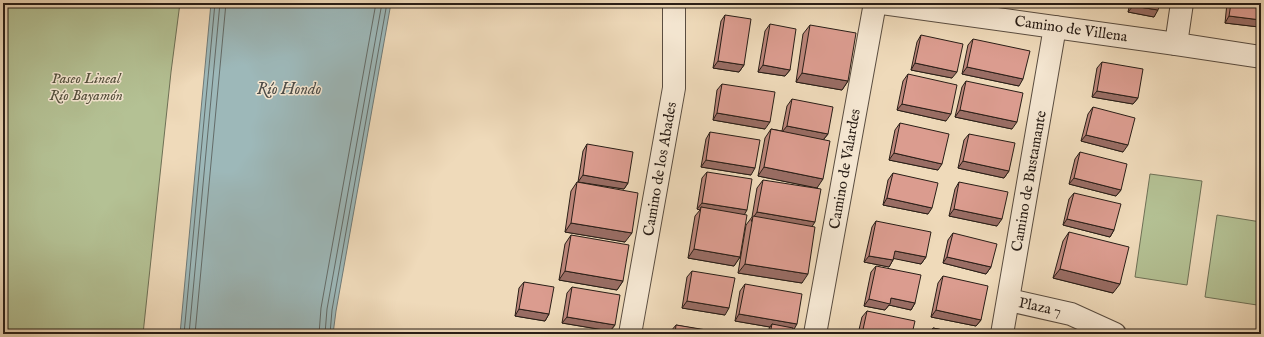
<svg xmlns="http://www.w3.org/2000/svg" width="1264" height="337" font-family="'IM FELL English',serif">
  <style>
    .green { fill: #b4c194; stroke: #6e7056 }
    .water { fill: #9db8b9; stroke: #6f7a78 }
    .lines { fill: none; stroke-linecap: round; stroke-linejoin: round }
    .shore { stroke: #636b68; stroke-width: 1 }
    .minor-casing { stroke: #5a4d40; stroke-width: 24 }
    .minor { stroke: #f5e7d2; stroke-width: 22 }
    .wall { fill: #bc867b; stroke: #291e17 }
    .shaded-wall { fill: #996d64; stroke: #291e17 }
    .building { fill: #db9c8f; stroke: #291e17 }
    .labels { text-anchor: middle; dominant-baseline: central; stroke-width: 3; stroke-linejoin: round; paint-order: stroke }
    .street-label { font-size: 15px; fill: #291e17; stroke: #f5e7d2 }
    .park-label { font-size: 15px; font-style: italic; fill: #534f3c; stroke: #f5e7d2 }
    .water-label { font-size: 16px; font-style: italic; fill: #4c4c48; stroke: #f5e7d2 }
  </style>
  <rect width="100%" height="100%" fill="#efdaba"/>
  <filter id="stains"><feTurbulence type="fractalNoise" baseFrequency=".005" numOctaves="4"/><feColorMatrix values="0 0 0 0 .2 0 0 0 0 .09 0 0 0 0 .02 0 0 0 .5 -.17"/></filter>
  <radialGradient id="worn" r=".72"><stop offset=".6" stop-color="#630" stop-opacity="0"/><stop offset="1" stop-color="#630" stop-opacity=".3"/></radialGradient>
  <g class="green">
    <path d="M 3,3 L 180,3 L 171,72 L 143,334 L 3,334 Z"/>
    <path d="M 1150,174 L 1202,181 L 1187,285 L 1135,277 Z"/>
    <path d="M 1217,215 L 1261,222 L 1261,278 L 1257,305 L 1205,297 Z"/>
  </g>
  <path class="water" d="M 211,3 L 391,3 L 336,311 L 333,334 L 180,334 Z"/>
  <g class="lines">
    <g class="shore">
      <path d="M 184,334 L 215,3"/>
      <path d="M 189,334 L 220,3"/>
      <path d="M 195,334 L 226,3"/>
      <path d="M 319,334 L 321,308 L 376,3"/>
      <path d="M 325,334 L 327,309 L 382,3"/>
      <path d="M 330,334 L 332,310 L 387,3"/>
    </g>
    <g class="minor-casing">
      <g id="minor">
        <path d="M 882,3 L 1176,44 L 1261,57"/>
        <path d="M 1176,44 L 1182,3"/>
        <path d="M 1009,300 L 1071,314 L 1115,334"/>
        <path d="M 630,334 L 674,88 L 674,3"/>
        <path d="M 815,334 L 875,3"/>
        <path d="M 1002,334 L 1055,27"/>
      </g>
    </g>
    <use href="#minor" class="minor"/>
  </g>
  <g class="wall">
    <path d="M 1130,3 L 1160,3 L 1154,17 L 1128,12 Z"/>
    <path d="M 1227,3 L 1261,3 L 1259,27 L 1225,23 Z"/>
    <path d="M 725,15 L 744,65 L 739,72 L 713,68 L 721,21 Z"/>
    <path d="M 770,24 L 790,70 L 785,76 L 758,72 L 765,31 Z"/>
    <path d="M 810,25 L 848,81 L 842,90 L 796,82 L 803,34 Z"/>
    <path d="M 921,35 L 952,78 L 911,70 L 917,42 Z"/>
    <path d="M 973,39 L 1019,86 L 962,74 L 968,45 Z"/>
    <path d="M 1102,62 L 1138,98 L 1133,104 L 1092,97 L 1097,68 Z"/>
    <path d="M 908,74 L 946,121 L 897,110 L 903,81 Z"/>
    <path d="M 966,81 L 1012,129 L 955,117 L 962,87 Z"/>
    <path d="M 722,84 L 765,129 L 713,120 L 717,90 Z"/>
    <path d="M 792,99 L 828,134 L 824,139 L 817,188 L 758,176 L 765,138 L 771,129 L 782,131 L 787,106 Z"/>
    <path d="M 1093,107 L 1123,152 L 1081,141 L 1088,114 Z"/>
    <path d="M 900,123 L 938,170 L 889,160 L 895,130 Z"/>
    <path d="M 710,132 L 751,175 L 701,167 L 706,139 Z"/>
    <path d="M 969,134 L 1009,171 L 1004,178 L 958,168 L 964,140 Z"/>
    <path d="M 587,144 L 628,183 L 624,189 L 578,182 L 583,151 Z"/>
    <path d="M 1080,152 L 1121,190 L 1116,196 L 1069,184 L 1075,159 Z"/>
    <path d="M 707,172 L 744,214 L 740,257 L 734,266 L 688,258 L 695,216 L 700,210 L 697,209 L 702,178 Z"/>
    <path d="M 893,173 L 928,214 L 883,205 L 888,180 Z"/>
    <path d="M 763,180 L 812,226 L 802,283 L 738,273 L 746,225 L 752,217 L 757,188 Z"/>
    <path d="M 577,182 L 625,242 L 565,232 L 571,191 Z"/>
    <path d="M 959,182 L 997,226 L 949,216 L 955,189 Z"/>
    <path d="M 1074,193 L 1114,230 L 1110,237 L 1063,225 L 1069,199 Z"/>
    <path d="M 876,221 L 926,257 L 921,264 L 894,258 L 889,267 L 864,262 L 872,227 Z"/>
    <path d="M 1069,232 L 1113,293 L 1053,278 L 1063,241 Z"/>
    <path d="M 953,233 L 991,267 L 986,274 L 943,263 L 948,240 Z"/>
    <path d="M 571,235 L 623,281 L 617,290 L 559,280 L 565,244 Z"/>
    <path d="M 876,266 L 915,303 L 911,310 L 889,305 L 885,310 L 864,306 L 871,272 Z"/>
    <path d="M 692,271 L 725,315 L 682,308 L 687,277 Z"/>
    <path d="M 943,276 L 981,320 L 976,326 L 931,317 L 938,283 Z"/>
    <path d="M 524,282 L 549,314 L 545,321 L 515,316 L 519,288 Z"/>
    <path d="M 745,284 L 792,331 L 792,334 L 766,334 L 770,327 L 735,321 L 740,291 Z"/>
    <path d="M 572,287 L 615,325 L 610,331 L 562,323 L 567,293 Z"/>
    <path d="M 867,311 L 912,334 L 858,334 L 862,317 Z"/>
    <path d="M 676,325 L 725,334 L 671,334 L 671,331 Z"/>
    <path d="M 933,328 L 963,334 L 929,334 Z"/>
  </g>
  <g class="shaded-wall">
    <path d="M 1104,3 L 1112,3 L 1111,4 Z"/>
    <path d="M 1133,6 L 1158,10 L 1154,17 L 1128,12 Z"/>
    <path d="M 1229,16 L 1261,20 L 1261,24 L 1259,27 L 1225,23 Z"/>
    <path d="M 718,61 L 744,65 L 739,72 L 713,68 Z"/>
    <path d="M 915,63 L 957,72 L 952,78 L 911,70 Z"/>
    <path d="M 763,65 L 790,70 L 785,76 L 758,72 Z"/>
    <path d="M 967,67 L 1023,79 L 1019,86 L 962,74 Z"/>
    <path d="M 802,73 L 848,81 L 842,90 L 796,82 Z"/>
    <path d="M 1097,91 L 1138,98 L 1133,104 L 1092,97 Z"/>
    <path d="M 902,104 L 951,114 L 946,121 L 897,110 Z"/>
    <path d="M 960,110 L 1017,122 L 1012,129 L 955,117 Z"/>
    <path d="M 717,113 L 770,122 L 765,129 L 713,120 Z"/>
    <path d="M 787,126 L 828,134 L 823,140 L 782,132 Z"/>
    <path d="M 1086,135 L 1128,145 L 1123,152 L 1081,141 Z"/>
    <path d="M 894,153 L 942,164 L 938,170 L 889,160 Z"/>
    <path d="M 706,160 L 755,168 L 751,175 L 701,167 Z"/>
    <path d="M 963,161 L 1009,171 L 1004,178 L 958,168 Z"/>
    <path d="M 764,167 L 823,179 L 817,188 L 758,176 Z"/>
    <path d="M 583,175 L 628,183 L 624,189 L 578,182 Z"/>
    <path d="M 1074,178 L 1121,190 L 1116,196 L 1069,184 Z"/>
    <path d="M 887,198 L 932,208 L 928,214 L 883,205 Z"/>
    <path d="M 702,203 L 747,210 L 743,217 L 701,207 L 700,210 L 697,209 Z"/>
    <path d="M 954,209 L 1002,219 L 997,226 L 949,216 Z"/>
    <path d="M 757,212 L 815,222 L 809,231 L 751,221 Z"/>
    <path d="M 1067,219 L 1114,230 L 1110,237 L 1063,225 Z"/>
    <path d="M 571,223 L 632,233 L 625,242 L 565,232 Z"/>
    <path d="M 694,249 L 740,257 L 734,266 L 688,258 Z"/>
    <path d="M 895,251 L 926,257 L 921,264 L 891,258 Z"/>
    <path d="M 869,256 L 893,260 L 889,267 L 864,262 Z"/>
    <path d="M 947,257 L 991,267 L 986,274 L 943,263 Z"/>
    <path d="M 745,264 L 808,274 L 802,283 L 738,273 Z"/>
    <path d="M 1060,269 L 1120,284 L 1113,293 L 1053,278 Z"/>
    <path d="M 565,271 L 623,281 L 617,290 L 559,280 Z"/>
    <path d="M 891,298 L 915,303 L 911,310 L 889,305 L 885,310 L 864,306 L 869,299 Z"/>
    <path d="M 687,301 L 729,308 L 725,315 L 682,308 Z"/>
    <path d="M 519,309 L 549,314 L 545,321 L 515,316 Z"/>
    <path d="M 936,310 L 981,320 L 976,326 L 931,317 Z"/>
    <path d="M 739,314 L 797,324 L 793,331 L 772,324 L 770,327 L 735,321 Z"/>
    <path d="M 567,317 L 615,325 L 610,331 L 562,323 Z"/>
  </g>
  <g class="building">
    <path d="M 1133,3 L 1160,3 L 1158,10 L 1133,6 Z"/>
    <path d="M 1231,3 L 1261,3 L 1261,20 L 1229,16 Z"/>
    <path d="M 725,15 L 751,19 L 744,65 L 718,61 Z"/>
    <path d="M 770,24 L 796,29 L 790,70 L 763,65 Z"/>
    <path d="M 810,25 L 856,33 L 848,81 L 802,73 Z"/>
    <path d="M 921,35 L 963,44 L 957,72 L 915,63 Z"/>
    <path d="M 973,39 L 1030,51 L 1023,79 L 967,67 Z"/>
    <path d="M 1102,62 L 1143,69 L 1138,98 L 1097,91 Z"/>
    <path d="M 908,74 L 957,85 L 951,114 L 902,104 Z"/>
    <path d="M 966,81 L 1023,93 L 1017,122 L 960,110 Z"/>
    <path d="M 722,84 L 775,92 L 770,122 L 717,113 Z"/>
    <path d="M 792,99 L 833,107 L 828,134 L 787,126 Z"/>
    <path d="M 1093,107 L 1135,118 L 1128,145 L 1086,135 Z"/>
    <path d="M 900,123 L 949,134 L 942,164 L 894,153 Z"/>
    <path d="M 771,129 L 830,141 L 823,179 L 764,167 Z"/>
    <path d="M 710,132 L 760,140 L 755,168 L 706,160 Z"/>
    <path d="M 969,134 L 1015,143 L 1009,171 L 963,161 Z"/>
    <path d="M 587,144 L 633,152 L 628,183 L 583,175 Z"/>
    <path d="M 1080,152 L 1127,164 L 1121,190 L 1074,178 Z"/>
    <path d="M 707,172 L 752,179 L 747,210 L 702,203 Z"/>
    <path d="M 893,173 L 938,183 L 932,208 L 887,198 Z"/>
    <path d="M 763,180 L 821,189 L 815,222 L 757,212 Z"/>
    <path d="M 577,182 L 638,193 L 632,233 L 571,223 Z"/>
    <path d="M 959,182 L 1008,192 L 1002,219 L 954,209 Z"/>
    <path d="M 1074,193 L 1121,204 L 1114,230 L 1067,219 Z"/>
    <path d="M 701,207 L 747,215 L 740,257 L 694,249 Z"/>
    <path d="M 753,216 L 815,227 L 808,274 L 745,264 Z"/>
    <path d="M 876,221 L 931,232 L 926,257 L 895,251 L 893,260 L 869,256 Z"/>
    <path d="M 1069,232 L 1129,247 L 1120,284 L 1060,269 Z"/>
    <path d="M 953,233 L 997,244 L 991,267 L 947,257 Z"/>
    <path d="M 571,235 L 629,245 L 623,281 L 565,271 Z"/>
    <path d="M 876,266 L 921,275 L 915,303 L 891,298 L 890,304 L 869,299 Z"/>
    <path d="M 692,271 L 735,278 L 729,308 L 687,301 Z"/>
    <path d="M 943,276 L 988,286 L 981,320 L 936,310 Z"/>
    <path d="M 524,282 L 554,287 L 549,314 L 519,309 Z"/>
    <path d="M 745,284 L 802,294 L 797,324 L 739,314 Z"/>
    <path d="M 572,287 L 620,295 L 615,325 L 567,317 Z"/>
    <path d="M 867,311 L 915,321 L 912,334 L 862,334 Z"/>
    <path d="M 772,324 L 793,328 L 792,334 L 770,334 Z"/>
    <path d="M 676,325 L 725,333 L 725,334 L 675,334 Z"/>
    <path d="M 933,328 L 963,334 L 932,334 Z"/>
    <path d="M 736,332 L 749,334 L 735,334 Z"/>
  </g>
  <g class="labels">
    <g class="street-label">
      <text transform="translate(1071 29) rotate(8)">Camino de Villena</text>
      <text transform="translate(660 169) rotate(-80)">Camino de los Abades</text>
      <text transform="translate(845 169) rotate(-80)">Camino de Valardes</text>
      <text transform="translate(1029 181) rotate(-80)">Camino de Bustamante</text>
      <text transform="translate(1040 307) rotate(12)">Plaza 7</text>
    </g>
    <g class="park-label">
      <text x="86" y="78">Paseo Lineal<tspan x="86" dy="17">Río Bayamón</tspan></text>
    </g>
    <g class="water-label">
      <text x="289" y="90">Río Hondo</text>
    </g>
  </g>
  <rect width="1264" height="337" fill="none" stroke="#efdaba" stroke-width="16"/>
  <rect x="4" y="4" width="1256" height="329" fill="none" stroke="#291e17" stroke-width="2"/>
  <rect x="8" y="8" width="1248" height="321" fill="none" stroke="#291e17"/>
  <rect width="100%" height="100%" filter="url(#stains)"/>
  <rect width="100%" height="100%" fill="url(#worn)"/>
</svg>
